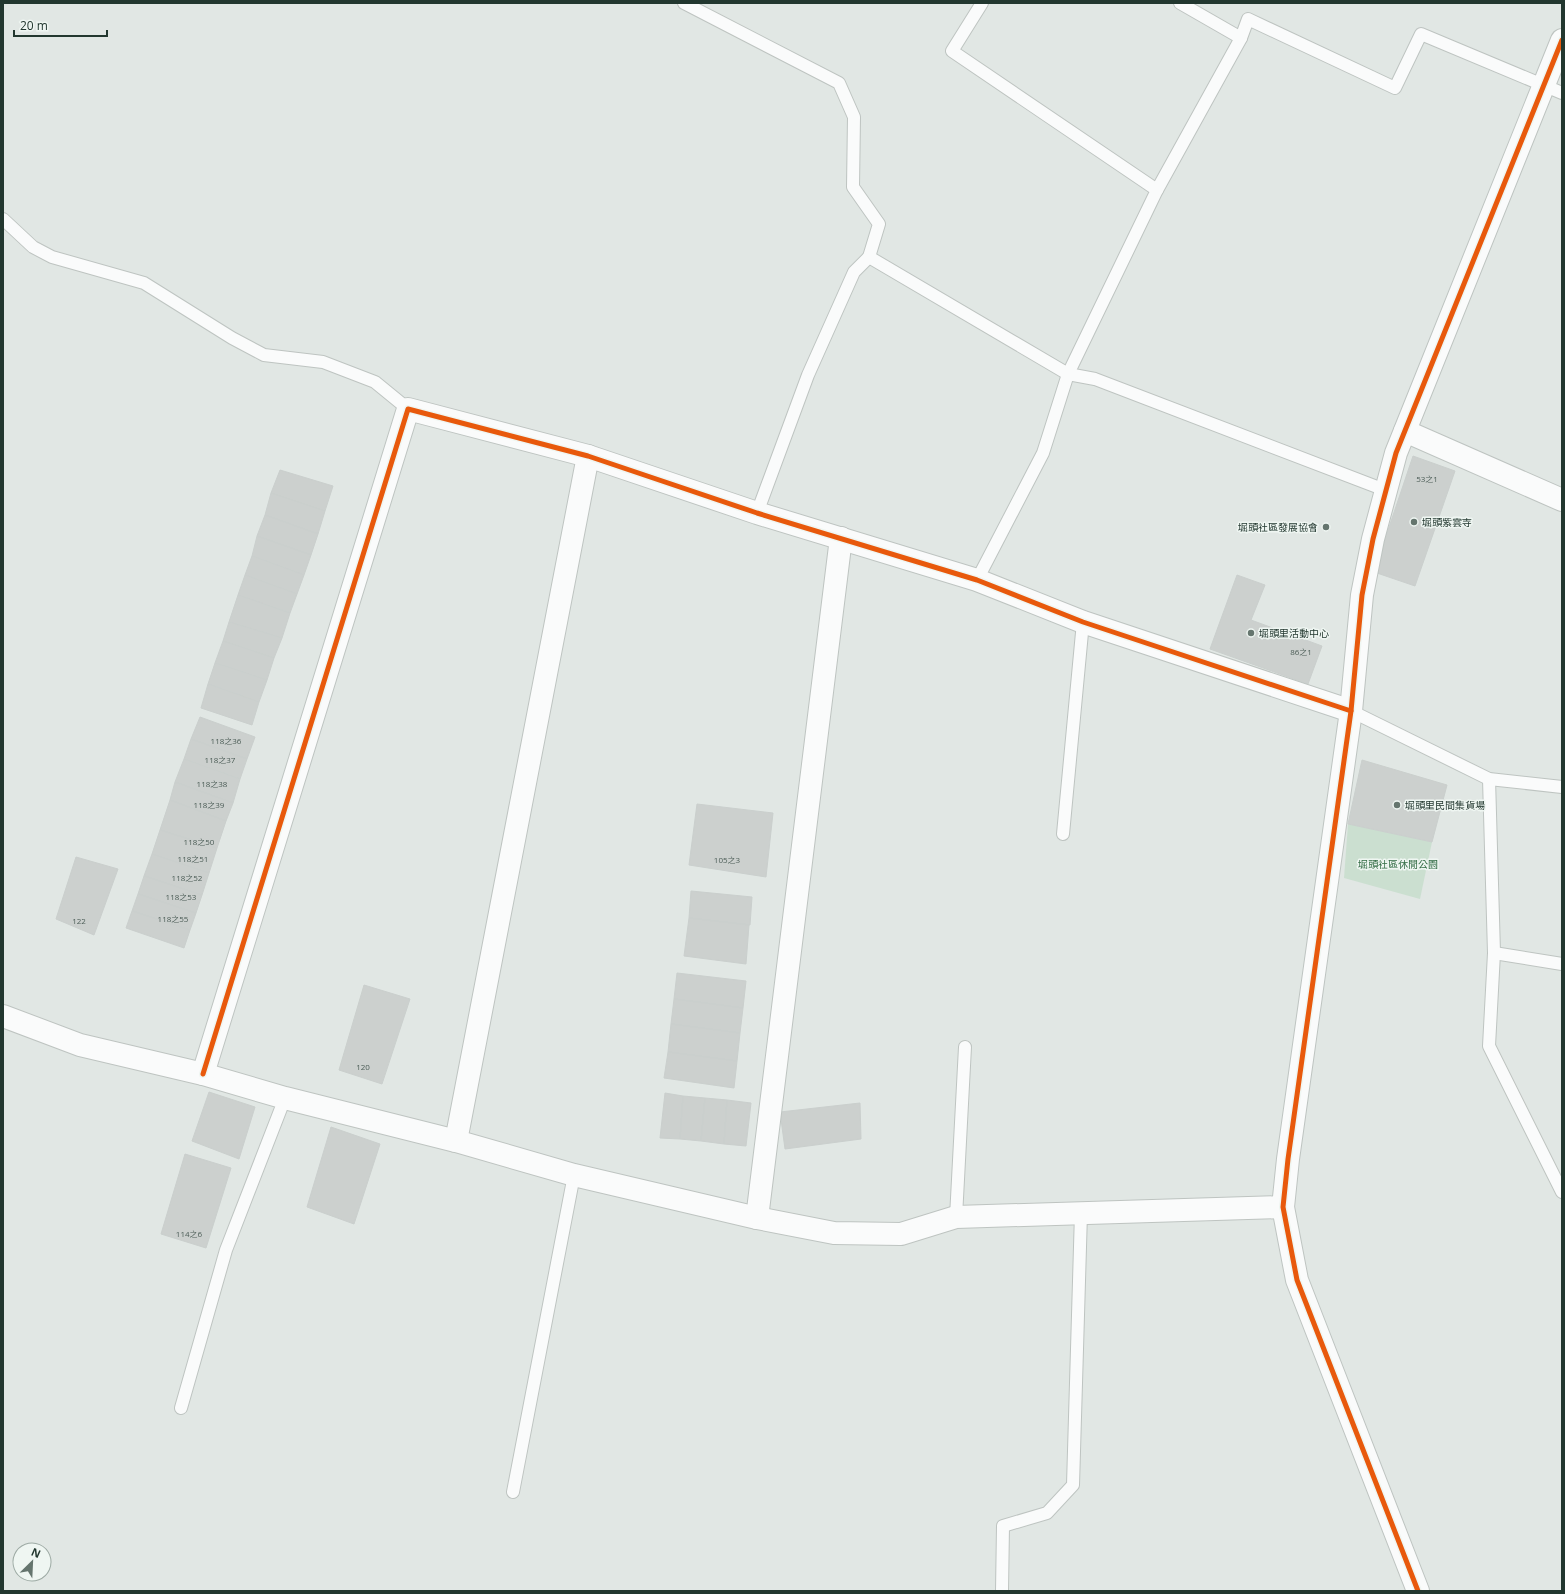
<svg xmlns="http://www.w3.org/2000/svg" width="1565" height="1594" font-family="'Open Sans','Noto Sans TC',sans-serif">
  <style>
    .green { fill: #cbdfd0 }
    .building { fill: #ccd0ce; stroke: #cacfcd }
    .lines { fill: none; stroke-linecap: round; stroke-linejoin: round }
    .lane-casing { stroke: #bec4c1; stroke-width: 14 }
    .street-casing { stroke: #bec4c1; stroke-width: 24 }
    .secondary-casing { stroke: #bec4c1; stroke-width: 24 }
    .lane { stroke: #fafbfb; stroke-width: 12 }
    .street { stroke: #fafbfb; stroke-width: 22 }
    .secondary { stroke: #fafbfb; stroke-width: 22 }
    .cycleway-casing { stroke: #eff6f2; stroke-width: 8 }
    .cycleway { stroke: #e8590c; stroke-width: 5 }
    .poi-dot { fill: #65756e; stroke: #eff6f2; stroke-width: 1.5 }
    .labels { text-anchor: middle; dominant-baseline: central; stroke-width: 3; stroke-linejoin: round; paint-order: stroke }
    .number-label { font-size: 8px; fill: #4c5d57 }
    .poi-label { font-size: 10px; fill: #22372f; stroke: #eff6f2; text-anchor: start }
    .park-label { font-size: 10px; fill: #306a42; stroke: #eff6f2 }
  </style>
  <rect width="100%" height="100%" fill="#e1e7e4"/>
  <path class="green" d="M 1348,824 L 1432,842 L 1420,899 L 1344,878 Z"/>
  <g class="building">
    <path d="M 1413,456 L 1455,471 L 1415,586 L 1374,572 Z"/>
    <path d="M 280,470 L 333,486 L 325,511 L 271,493 Z"/>
    <path d="M 271,493 L 325,511 L 318,534 L 265,515 Z"/>
    <path d="M 265,515 L 318,534 L 311,555 L 257,536 Z"/>
    <path d="M 257,536 L 311,555 L 304,575 L 252,556 Z"/>
    <path d="M 252,556 L 304,575 L 297,594 L 245,575 Z"/>
    <path d="M 245,575 L 297,594 L 290,613 L 238,595 Z"/>
    <path d="M 1237,575 L 1265,585 L 1251,620 L 1322,646 L 1308,684 L 1210,649 Z"/>
    <path d="M 238,595 L 290,613 L 282,638 L 229,622 Z"/>
    <path d="M 229,622 L 282,638 L 274,658 L 223,641 Z"/>
    <path d="M 223,641 L 274,658 L 267,680 L 215,663 Z"/>
    <path d="M 215,663 L 267,680 L 259,702 L 208,684 Z"/>
    <path d="M 208,684 L 259,702 L 252,725 L 201,708 Z"/>
    <path d="M 200,717 L 255,737 L 247,759 L 191,739 Z"/>
    <path d="M 191,739 L 247,759 L 240,779 L 184,759 Z"/>
    <path d="M 184,759 L 240,779 L 233,803 L 175,782 Z"/>
    <path d="M 1362,760 L 1447,785 L 1432,842 L 1348,824 Z"/>
    <path d="M 175,782 L 233,803 L 226,821 L 170,800 Z"/>
    <path d="M 170,800 L 226,821 L 217,848 L 160,830 Z"/>
    <path d="M 697,804 L 773,813 L 766,877 L 689,865 Z"/>
    <path d="M 160,830 L 217,848 L 209,873 L 152,854 Z"/>
    <path d="M 152,854 L 209,873 L 202,895 L 144,876 Z"/>
    <path d="M 76,857 L 118,869 L 94,935 L 56,919 Z"/>
    <path d="M 144,876 L 202,895 L 196,913 L 138,894 Z"/>
    <path d="M 691,891 L 752,897 L 750,925 L 689,918 Z"/>
    <path d="M 138,894 L 196,913 L 190,930 L 132,911 Z"/>
    <path d="M 132,911 L 190,930 L 184,948 L 126,928 Z"/>
    <path d="M 689,918 L 749,925 L 746,964 L 684,956 Z"/>
    <path d="M 677,973 L 746,981 L 743,1008 L 674,999 Z"/>
    <path d="M 364,985 L 410,999 L 382,1084 L 339,1070 Z"/>
    <path d="M 674,999 L 743,1008 L 740,1033 L 671,1024 Z"/>
    <path d="M 671,1024 L 740,1033 L 737,1061 L 668,1052 Z"/>
    <path d="M 668,1052 L 737,1061 L 734,1088 L 664,1078 Z"/>
    <path d="M 209,1092 L 255,1107 L 239,1159 L 192,1141 Z"/>
    <path d="M 665,1093 L 683,1096 L 680,1139 L 660,1138 Z"/>
    <path d="M 683,1096 L 705,1098 L 701,1141 L 680,1139 Z"/>
    <path d="M 705,1098 L 727,1100 L 724,1144 L 701,1141 Z"/>
    <path d="M 727,1100 L 751,1103 L 746,1146 L 724,1144 Z"/>
    <path d="M 860,1103 L 861,1139 L 785,1149 L 780,1112 Z"/>
    <path d="M 331,1127 L 380,1144 L 354,1224 L 307,1207 Z"/>
    <path d="M 185,1154 L 231,1168 L 206,1248 L 161,1234 Z"/>
  </g>
  <g class="lines">
    <g class="lane-casing">
      <g id="lane">
        <path d="M 684,3 L 839,83 L 854,117 L 853,187 L 879,224 L 869,257"/>
        <path d="M 1180,3 L 1241,38 L 1248,19 L 1395,88 L 1421,34 L 1562,93"/>
        <path d="M 1157,190 L 1241,38"/>
        <path d="M 3,219 L 33,247 L 52,257 L 144,283 L 232,338 L 264,355 L 323,362 L 375,382 L 408,409"/>
        <path d="M 757,513 L 808,375 L 854,272 L 869,257 L 1068,374 L 1095,379 L 1385,490"/>
        <path d="M 977,580 L 1043,453 L 1068,374 L 1157,190 L 952,51 L 982,3"/>
        <path d="M 1351,711 L 1489,779 L 1562,787"/>
        <path d="M 1489,779 L 1494,953 L 1489,1046 L 1562,1192"/>
        <path d="M 1063,834 L 1083,622"/>
        <path d="M 1494,953 L 1562,964"/>
        <path d="M 956,1217 L 965,1047"/>
        <path d="M 181,1408 L 226,1250 L 285,1098"/>
        <path d="M 513,1492 L 574,1175"/>
        <path d="M 1002,1591 L 1003,1526 L 1047,1513 L 1073,1485 L 1081,1213"/>
      </g>
    </g>
    <g class="street-casing">
      <g id="street">
        <path d="M 1405,431 L 1562,500"/>
        <path d="M 3,1016 L 80,1045 L 203,1074 L 285,1098 L 456,1141 L 574,1175 L 757,1218 L 834,1233 L 901,1234 L 956,1217 L 1283,1207"/>
        <path d="M 203,1074 L 408,409 L 588,456 L 757,513 L 977,580 L 1083,622 L 1351,711"/>
        <path d="M 456,1141 L 588,456"/>
        <path d="M 757,1218 L 841,538"/>
      </g>
    </g>
    <g class="secondary-casing">
      <path id="secondary" d="M 1418,1591 L 1297,1280 L 1283,1207 L 1288,1159 L 1351,711 L 1362,595 L 1373,539 L 1396,453 L 1562,40"/>
    </g>
    <use href="#lane" class="lane"/>
    <use href="#street" class="street"/>
    <use href="#secondary" class="secondary"/>
    <g class="cycleway-casing">
      <g id="cycleway">
        <path d="M 203,1074 L 408,409 L 588,456 L 757,513 L 977,580 L 1083,622 L 1351,711"/>
        <path d="M 1418,1591 L 1297,1280 L 1283,1207 L 1288,1159 L 1351,711 L 1362,595 L 1373,539 L 1396,453 L 1562,40"/>
      </g>
    </g>
    <use href="#cycleway" class="cycleway"/>
  </g>
  <g class="poi-dot">
    <circle cx="1414" cy="522" r="4"/>
    <circle cx="1326" cy="527" r="4"/>
    <circle cx="1251" cy="633" r="4"/>
    <circle cx="1397" cy="805" r="4"/>
  </g>
  <g class="labels">
    <g class="number-label">
      <text x="1427" y="478">53之1</text>
      <text x="1301" y="651">86之1</text>
      <text x="226" y="740">118之36</text>
      <text x="220" y="759">118之37</text>
      <text x="212" y="783">118之38</text>
      <text x="209" y="804">118之39</text>
      <text x="199" y="841">118之50</text>
      <text x="193" y="858">118之51</text>
      <text x="727" y="859">105之3</text>
      <text x="187" y="877">118之52</text>
      <text x="181" y="896">118之53</text>
      <text x="173" y="918">118之55</text>
      <text x="79" y="920">122</text>
      <text x="363" y="1066">120</text>
      <text x="189" y="1233">114之6</text>
    </g>
    <g class="poi-label">
      <text x="1422" y="522">堀頭紫雲寺</text>
      <text x="1318" y="527" text-anchor="end">堀頭社區發展協會</text>
      <text x="1259" y="633">堀頭里活動中心</text>
      <text x="1405" y="805">堀頭里民間集貨場</text>
    </g>
    <g class="park-label">
      <text x="1398" y="864">堀頭社區休閒公園</text>
    </g>
  </g>
  <rect width="1565" height="1594" fill="none" stroke="#22372f" stroke-width="8"/>
  <g transform="translate(32 1562) rotate(24)"><circle r="19" fill="#eff6f2" stroke="#9daaa4"/>
  <path d="M0-3L7 15L0 10L-7 15Z" fill="#65756e"/>
  <text y="-6" font-size="11" font-weight="bold" text-anchor="middle" fill="#22372f">N</text>
  </g>
  <path d="M14 30v6h93v-6" fill="none" stroke="#22372f" stroke-width="2"/>
  <text x="20" y="30" font-size="12" fill="#22372f" stroke="#eff6f2" stroke-width="3" paint-order="stroke">20 m</text>
</svg>
